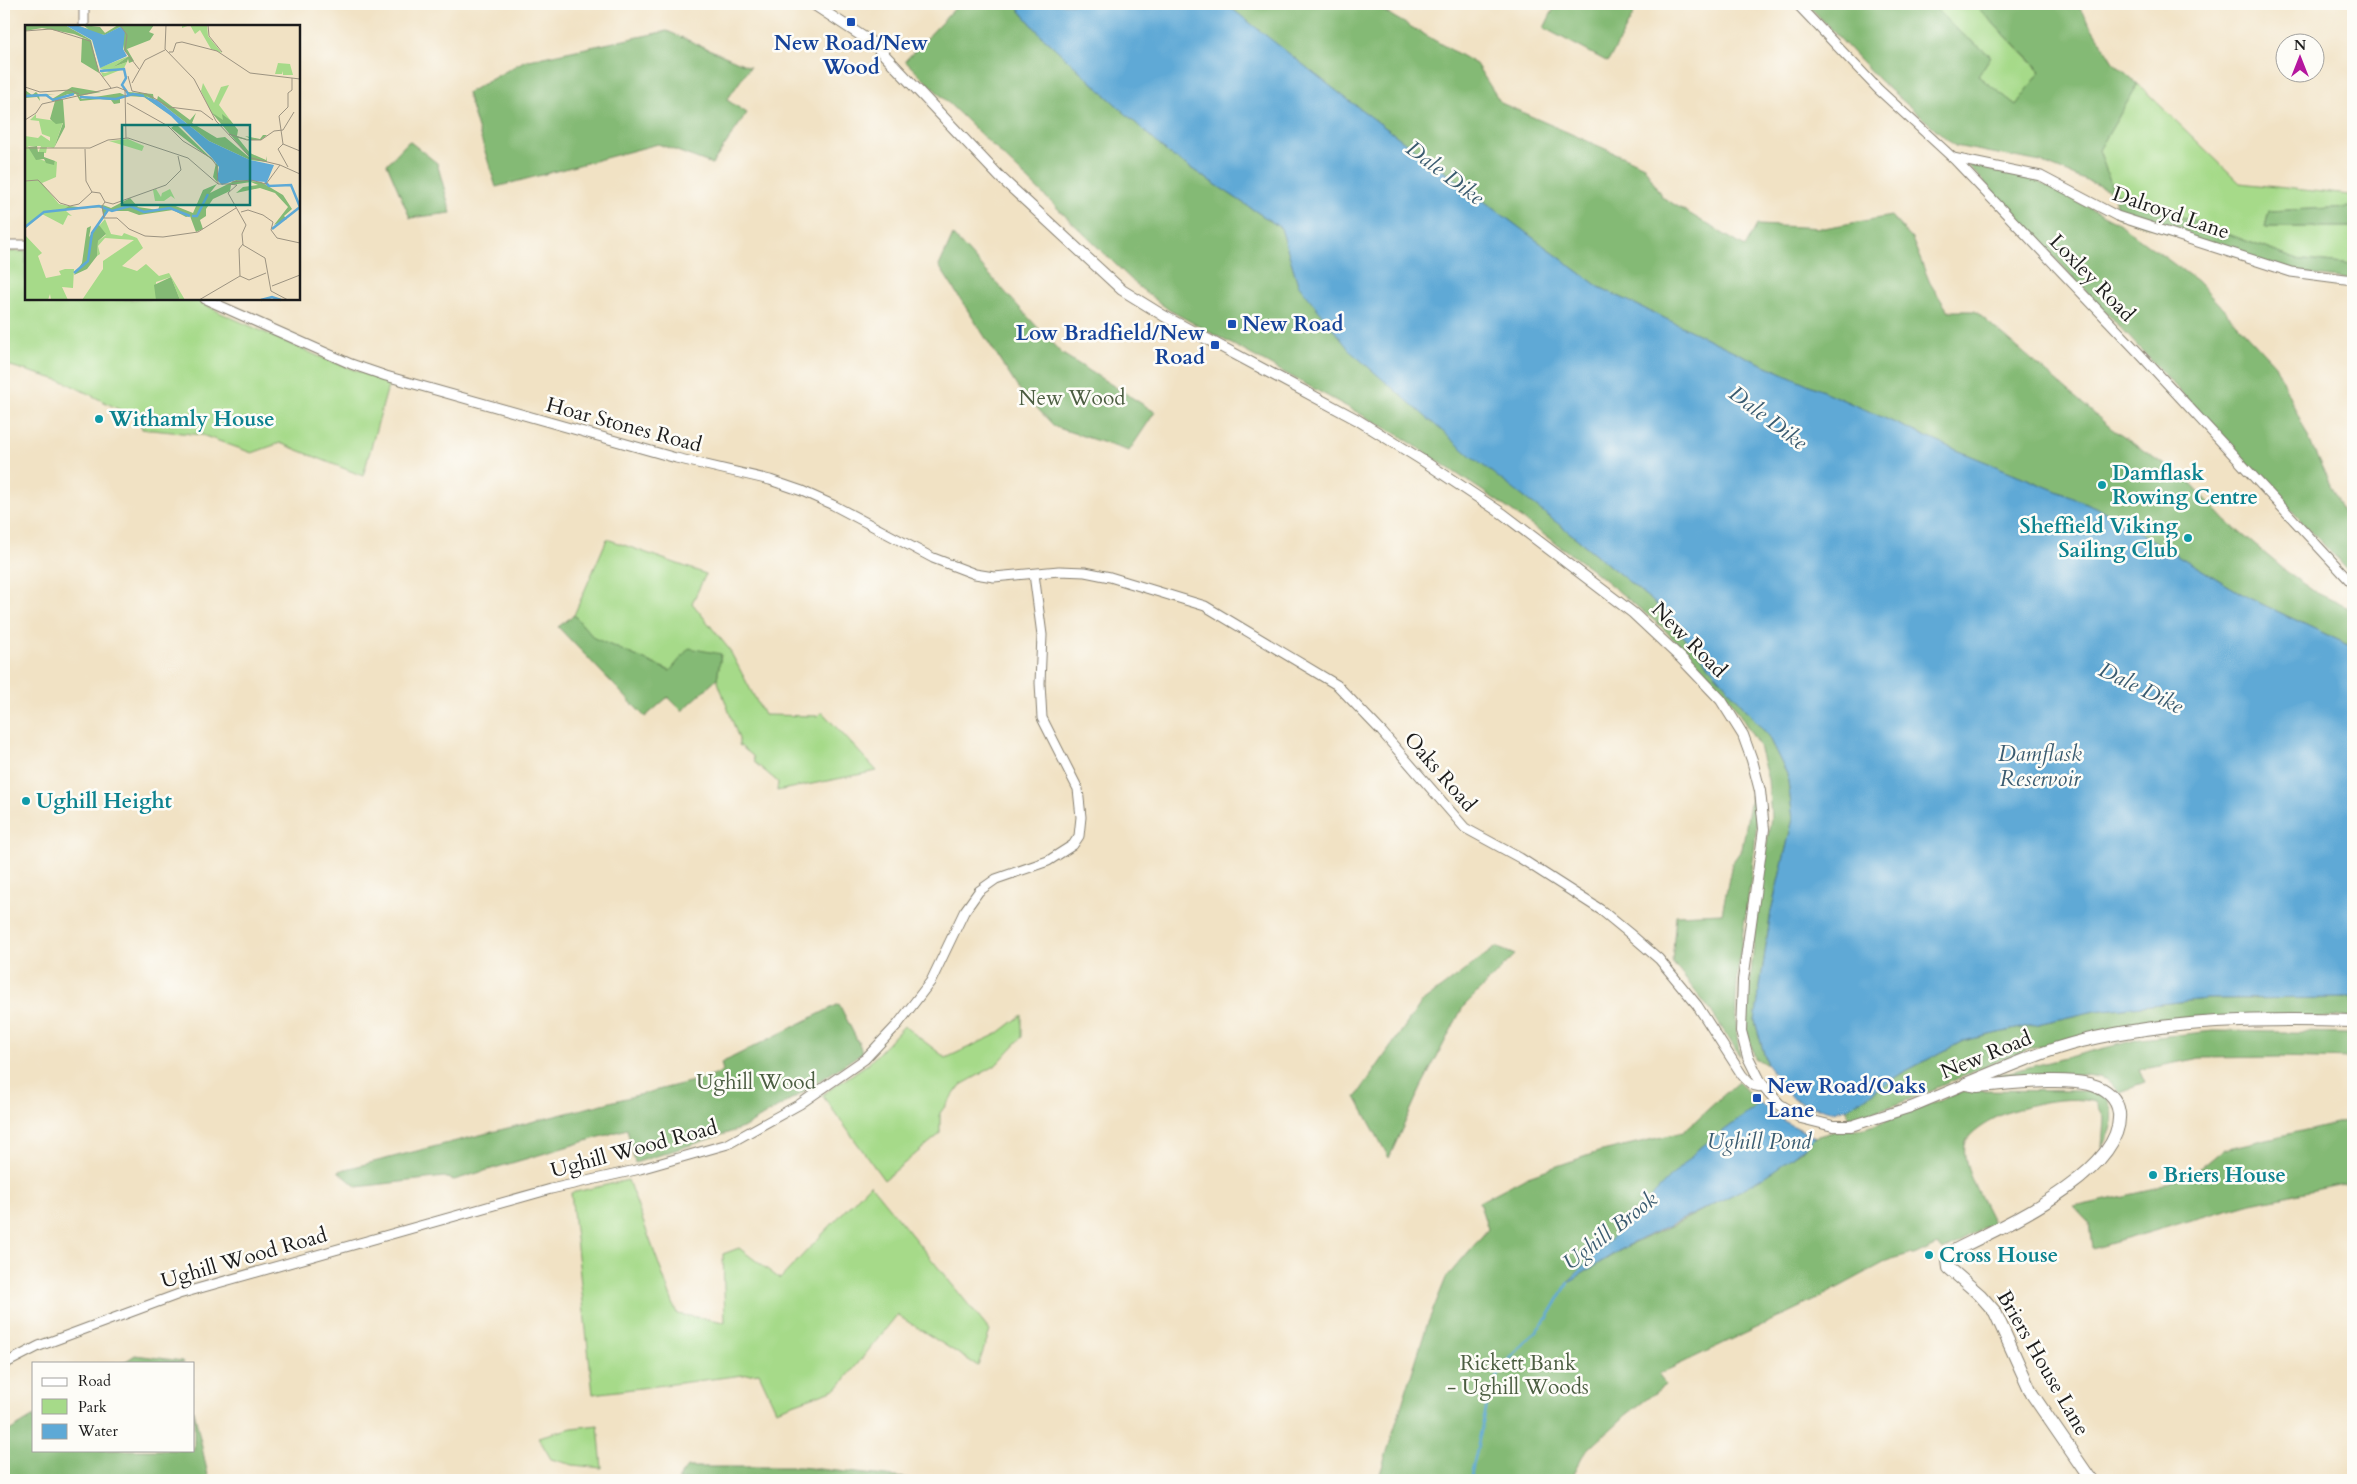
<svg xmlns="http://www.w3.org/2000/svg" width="2357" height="1484" font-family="Cardo,serif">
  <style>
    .green { fill: #a6da89; stroke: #617b52 }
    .forest { fill: #84ba75; stroke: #506b48 }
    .water { fill: #5ea9d6; stroke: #3d6279 }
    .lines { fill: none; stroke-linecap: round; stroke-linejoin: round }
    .stream { stroke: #5ea9d6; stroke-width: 2.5 }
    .minor-casing { stroke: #867f70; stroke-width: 11 }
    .tertiary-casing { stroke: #867f70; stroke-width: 12 }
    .secondary-casing { stroke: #867f70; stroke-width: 14 }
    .minor { stroke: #fff; stroke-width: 9 }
    .tertiary { stroke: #fff; stroke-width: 10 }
    .secondary { stroke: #fff; stroke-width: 12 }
    .transit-dot { fill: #1a4fb4; stroke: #fdfcf7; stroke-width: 2 }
    .culture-dot { fill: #0f9aa8; stroke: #fdfcf7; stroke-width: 2 }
    .labels { text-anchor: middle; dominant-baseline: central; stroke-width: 5; stroke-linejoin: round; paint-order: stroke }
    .transit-label { font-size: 21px; font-weight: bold; fill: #164399; stroke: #fdfcf7; text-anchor: start }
    .street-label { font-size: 21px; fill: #1c1c1c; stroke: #fdfcf7 }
    .park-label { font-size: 21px; fill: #4c5e42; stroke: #fdfcf7 }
    .culture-label { font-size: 21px; font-weight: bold; fill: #0d838f; stroke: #fdfcf7; text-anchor: start }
    .water-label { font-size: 22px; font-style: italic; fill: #3a5b70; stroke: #fdfcf7 }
    .inset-river { fill: none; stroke: #5ea9d6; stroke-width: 2.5 }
    .inset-road { fill: none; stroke: #9c9381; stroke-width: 1 }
    .view { fill: #0f766e; fill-opacity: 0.15; stroke: #0f766e; stroke-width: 2.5 }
    .inset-edge { fill: none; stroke: #1c1c1c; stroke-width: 2.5 }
  </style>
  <rect width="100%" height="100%" fill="#fdfcf7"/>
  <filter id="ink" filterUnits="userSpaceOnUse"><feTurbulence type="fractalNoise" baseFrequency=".02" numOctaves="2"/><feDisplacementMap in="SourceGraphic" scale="10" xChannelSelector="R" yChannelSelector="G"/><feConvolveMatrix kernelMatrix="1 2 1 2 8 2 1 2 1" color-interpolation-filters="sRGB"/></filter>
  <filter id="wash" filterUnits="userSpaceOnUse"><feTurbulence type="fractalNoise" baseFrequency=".0096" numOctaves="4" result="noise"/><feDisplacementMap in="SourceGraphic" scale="20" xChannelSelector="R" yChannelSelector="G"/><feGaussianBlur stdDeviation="1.12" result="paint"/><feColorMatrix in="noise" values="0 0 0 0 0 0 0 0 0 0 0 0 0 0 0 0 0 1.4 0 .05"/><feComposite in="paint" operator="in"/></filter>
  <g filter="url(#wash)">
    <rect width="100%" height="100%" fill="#f1e2c4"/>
    <g class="green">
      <path d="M 1931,4 L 1974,4 L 2041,72 L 2016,105 L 1978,76 L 1991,56 L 1956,29 Z"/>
      <path d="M 2138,84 L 2240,183 L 2349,195 L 2353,191 L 2353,207 L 2269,211 L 2265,227 L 2353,227 L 2353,265 L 2295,259 L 2114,192 L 2099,150 Z"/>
      <path d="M 26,251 L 26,299 L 195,299 L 221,313 L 318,356 L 389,383 L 363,476 L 280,443 L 252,453 L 202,435 L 142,429 L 140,420 L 65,382 L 4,364 L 4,252 Z"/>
      <path d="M 607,539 L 706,574 L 692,603 L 729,649 L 764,715 L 818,716 L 822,712 L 877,771 L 777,791 L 778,782 L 754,762 L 753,756 L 739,745 L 739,739 L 717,679 L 721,654 L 671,671 L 593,638 L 574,615 Z"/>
      <path d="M 1022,1015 L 1022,1037 L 995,1066 L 961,1085 L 940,1113 L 940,1134 L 884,1180 L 822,1095 L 869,1063 L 904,1026 L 946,1058 L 997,1034 Z"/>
      <path d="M 628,1180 L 677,1314 L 725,1322 L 723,1254 L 739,1248 L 780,1279 L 870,1184 L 990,1331 L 978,1366 L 897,1315 L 838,1388 L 776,1410 L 759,1373 L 593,1394 L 571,1193 Z"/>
      <path d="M 598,1425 L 602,1468 L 573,1465 L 551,1459 L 538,1437 L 572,1428 Z"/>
    </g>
    <g class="forest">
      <path d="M 959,4 L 1014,4 L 1041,35 L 1168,153 L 1281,228 L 1298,284 L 1570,533 L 1657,605 L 1767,734 L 1787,774 L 1793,819 L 1771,911 L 1755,1021 L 1767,1065 L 1755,1058 L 1746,1029 L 1757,908 L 1771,817 L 1768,780 L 1759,746 L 1732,702 L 1662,627 L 1590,568 L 1496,500 L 1399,435 L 1169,310 L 1139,287 L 905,61 Z"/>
      <path d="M 1225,4 L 1371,4 L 1476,64 L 1501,103 L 1644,166 L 1662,197 L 1745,247 L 1757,225 L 1824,228 L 1891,216 L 1912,239 L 1930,283 L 1948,311 L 1975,311 L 2112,429 L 2191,483 L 2226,521 L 2292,576 L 2315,592 L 2353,610 L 2353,647 L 2249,598 L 2100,509 L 1947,446 L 1744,356 L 1599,287 L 1343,96 Z"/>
      <path d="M 1556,4 L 1639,4 L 1608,62 L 1544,28 Z"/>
      <path d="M 1807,4 L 1931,4 L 1956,29 L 1991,56 L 1978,76 L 2016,105 L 2041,71 L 1974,4 L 2077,4 L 2113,62 L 2138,84 L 2099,150 L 2114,192 L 2295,259 L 2353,265 L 2353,280 L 2291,272 L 2117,216 L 2114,192 L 2041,162 L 1955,146 L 1880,81 Z"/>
      <path d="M 667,31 L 750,67 L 727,100 L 747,113 L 712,164 L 658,144 L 496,187 L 467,93 L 524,61 Z"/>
      <path d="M 409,141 L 437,163 L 451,213 L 410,218 L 387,164 Z"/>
      <path d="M 1967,164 L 2039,182 L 2117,222 L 2197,281 L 2275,365 L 2348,524 L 2353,525 L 2353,576 Z"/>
      <path d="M 2353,207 L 2353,227 L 2265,227 L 2269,211 Z"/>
      <path d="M 953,235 L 1061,353 L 1155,412 L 1129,451 L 1055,427 L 1018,388 L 939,266 Z"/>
      <path d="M 574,615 L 594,638 L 670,671 L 689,648 L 721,654 L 717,679 L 682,711 L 668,697 L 645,717 L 558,627 Z"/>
      <path d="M 1753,786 C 1760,814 1755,842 1752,870 C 1745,927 1728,1000 1740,1056 L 1711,1011 L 1672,962 L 1676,915 L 1722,913 L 1732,863 L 1742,849 Z"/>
      <path d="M 1496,947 L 1515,955 L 1463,1007 L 1421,1087 L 1389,1158 L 1356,1097 L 1421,1003 Z"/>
      <path d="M 2353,998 L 2353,1017 C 2249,1018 2149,1016 2048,1044 C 1993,1059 1943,1088 1889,1107 C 1876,1112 1862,1114 1849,1118 L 1847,1109 L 1902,1073 L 1963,1041 L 2095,1011 L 2206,999 Z"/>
      <path d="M 839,1004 L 863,1052 L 797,1096 L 743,1128 L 635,1163 L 627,1129 L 454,1180 L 444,1177 L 357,1187 L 338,1171 L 713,1076 L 723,1071 L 721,1063 Z"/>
      <path d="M 2213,1031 L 2353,1033 L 2353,1059 L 2279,1057 L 2200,1058 L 2139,1070 L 2145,1083 L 2120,1092 C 2114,1084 2107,1079 2098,1077 C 2069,1070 2021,1076 1990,1077 L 2140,1039 Z"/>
      <path d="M 1738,1082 L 1759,1102 L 1752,1110 L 1697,1151 L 1567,1283 L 1626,1247 L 1682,1221 L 1739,1191 L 1800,1152 L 1815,1137 L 1836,1131 L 1866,1128 L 1966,1090 L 2088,1091 L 2105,1096 C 2119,1112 2111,1131 2102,1147 L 2104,1117 L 2096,1102 C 2062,1094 2012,1106 1983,1125 C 1976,1130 1967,1136 1965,1145 C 1961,1166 1984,1203 1993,1223 L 1943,1251 L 1938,1245 L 1914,1256 L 1910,1254 L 1891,1259 L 1817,1299 L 1659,1374 L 1665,1385 L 1626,1415 L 1583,1455 L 1570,1480 L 1375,1480 L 1377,1476 L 1379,1477 L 1427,1325 L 1446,1278 L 1488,1229 L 1479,1202 L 1528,1176 L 1598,1152 L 1683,1132 Z"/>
      <path d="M 2353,1122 L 2353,1182 L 2247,1204 L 2092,1249 L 2089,1223 L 2074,1207 L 2156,1189 L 2202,1167 L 2224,1149 L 2336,1123 Z"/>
      <path d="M 135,1355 L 183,1361 L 184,1363 L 123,1363 Z"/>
      <path d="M 194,1410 L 209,1480 L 4,1480 L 4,1434 L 34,1416 L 34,1450 L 194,1450 Z"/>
      <path d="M 687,1467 L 800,1467 L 924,1480 L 677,1480 Z"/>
    </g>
    <g class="water">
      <path d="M 1014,4 L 1226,4 L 1343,96 L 1599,287 L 1744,356 L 1947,446 L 2100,509 L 2249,598 L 2353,647 L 2353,998 L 2206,999 L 2095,1011 L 1963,1041 L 1902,1073 L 1847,1109 L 1832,1111 L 1809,1106 L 1791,1097 L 1767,1065 L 1755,1021 L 1771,911 L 1793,819 L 1787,774 L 1767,734 L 1657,605 L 1570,533 L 1472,457 L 1351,352 L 1298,284 L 1281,228 L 1168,153 L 1041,35 Z"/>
      <path d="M 1759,1102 L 1784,1121 L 1815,1137 C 1765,1187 1689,1214 1627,1246 C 1606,1258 1585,1272 1565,1285 L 1697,1150 L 1752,1110 Z"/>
    </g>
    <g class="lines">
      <path class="stream" d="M 1470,1480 L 1488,1400 L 1502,1367 L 1547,1319 L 1568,1283"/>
    </g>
  </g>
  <g filter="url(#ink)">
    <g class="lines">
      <g class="minor-casing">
        <g id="minor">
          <path d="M 1797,4 L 1878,89 L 1953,158 L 2137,351 L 2353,584"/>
          <path d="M 84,26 L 84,4"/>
          <path d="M 1953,158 L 2041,176 L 2117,216 L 2291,272 L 2353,280"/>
          <path d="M 4,245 L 26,245"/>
          <path d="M 205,299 L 351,364 L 386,376 L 676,458 L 770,480 L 802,491 L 833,505 L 933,558 L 975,574 L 994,577 L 1059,571 L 1085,572 L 1110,577 L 1205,606 L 1337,685 L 1382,732 L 1465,828 L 1520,858 L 1601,910 L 1629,933 L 1659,959 L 1697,1005 L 1742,1075 C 1748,1082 1754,1089 1763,1086"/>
          <path d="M 4,1364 L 39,1346 L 179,1294 L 551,1189 L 640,1169 L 728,1144 L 800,1104 L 865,1059 L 898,1024 L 931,981 L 964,912 L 979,891 L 996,879 L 1048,861 L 1073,845 L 1079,836 L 1081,817 L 1078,789 L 1042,718 L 1040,683 L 1042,635 L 1034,574"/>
        </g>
      </g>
      <g class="tertiary-casing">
        <path id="tertiary" d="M 813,4 L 874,44 L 1000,177 L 1122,290 L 1164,316 L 1356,419 L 1422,460 L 1503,514 L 1633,613 L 1681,658 L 1721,700 L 1743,735 L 1752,760 L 1760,791 L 1764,829 L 1743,980 L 1741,1031 L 1748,1057 L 1761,1083 L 1779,1104 L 1801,1118 L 1833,1126 L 1851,1126 L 1911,1107 L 1966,1084"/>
      </g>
      <g class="secondary-casing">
        <g id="secondary">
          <path d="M 1968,1083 C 2005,1068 2042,1051 2082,1041 C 2169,1020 2264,1018 2353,1021"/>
          <path d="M 1966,1084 L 1978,1086 C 2010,1084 2058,1077 2089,1084 C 2104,1088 2117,1096 2119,1113 C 2124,1174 1998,1228 1953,1251 L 1948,1258 L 1949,1268 L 1980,1295 L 1995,1312 L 2032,1394 L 2091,1480"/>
        </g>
      </g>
      <use href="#minor" class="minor"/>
      <use href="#tertiary" class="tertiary"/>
      <use href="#secondary" class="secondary"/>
    </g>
  </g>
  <g class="transit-dot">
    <rect x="846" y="17" width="10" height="10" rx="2.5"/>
    <rect x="1227" y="319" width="10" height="10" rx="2.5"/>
    <rect x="1210" y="340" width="10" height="10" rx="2.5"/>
    <rect x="1752" y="1093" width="10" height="10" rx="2.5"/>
  </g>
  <g class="culture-dot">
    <circle cx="99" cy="419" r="5"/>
    <circle cx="2102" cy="485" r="5"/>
    <circle cx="2188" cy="538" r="5"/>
    <circle cx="26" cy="801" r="5"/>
    <circle cx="2153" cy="1175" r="5"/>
    <circle cx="1929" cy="1255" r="5"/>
  </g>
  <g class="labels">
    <g class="transit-label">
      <text x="851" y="43" text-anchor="middle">New Road/New<tspan x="851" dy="24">Wood</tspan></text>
      <text x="1242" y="324">New Road</text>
      <text x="1205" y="333" text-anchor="end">Low Bradfield/New<tspan x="1205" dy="24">Road</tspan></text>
      <text x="1767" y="1086">New Road/Oaks<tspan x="1767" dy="24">Lane</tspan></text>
    </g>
    <g class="street-label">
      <text transform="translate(2171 213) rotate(19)">Dalroyd Lane</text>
      <text transform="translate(2092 278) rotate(46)">Loxley Road</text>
      <text transform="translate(624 425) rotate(15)">Hoar Stones Road</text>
      <text transform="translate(1689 640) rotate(45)">New Road</text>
      <text transform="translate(1440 772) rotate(49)">Oaks Road</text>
      <text transform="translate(1986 1055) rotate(-22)">New Road</text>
      <text transform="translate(634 1149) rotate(-15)">Ughill Wood Road</text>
      <text transform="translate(244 1258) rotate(-16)">Ughill Wood Road</text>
      <text transform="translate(2043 1363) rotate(60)">Briers House Lane</text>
    </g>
    <g class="park-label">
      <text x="1072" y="398">New Wood</text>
      <text x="756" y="1082">Ughill Wood</text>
      <text x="1518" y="1363">Rickett Bank<tspan x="1518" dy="24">- Ughill Woods</tspan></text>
    </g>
    <g class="culture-label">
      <text x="109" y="419">Withamly House</text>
      <text x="2112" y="473">Damflask<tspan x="2112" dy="24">Rowing Centre</tspan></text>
      <text x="2178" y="526" text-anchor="end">Sheffield Viking<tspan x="2178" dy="24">Sailing Club</tspan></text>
      <text x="36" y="801">Ughill Height</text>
      <text x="2163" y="1175">Briers House</text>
      <text x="1939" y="1255">Cross House</text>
    </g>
    <g class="water-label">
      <text transform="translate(1445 173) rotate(37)">Dale Dike</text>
      <text transform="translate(1768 418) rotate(37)">Dale Dike</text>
      <text transform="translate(2141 688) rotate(26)">Dale Dike</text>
      <text x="2040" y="754">Damflask<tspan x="2040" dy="25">Reservoir</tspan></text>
      <text x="1759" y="1142">Ughill Pond</text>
      <text transform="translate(1610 1231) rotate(-38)">Ughill Brook</text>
    </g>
  </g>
  <g transform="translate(25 25)">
    <rect width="275" height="275" fill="#f1e2c4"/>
    <path d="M 157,0 L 182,0 L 183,11 L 197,28 L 186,24 L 175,5 L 170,9 L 165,0 L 157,3 ZM 104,31 L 88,42 L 102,37 L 99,43 L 87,46 L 98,44 L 78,52 L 76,47 L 80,48 L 84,47 L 74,43 ZM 253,38 L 265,39 L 268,50 L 258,50 L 258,46 L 257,49 L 250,49 ZM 178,58 L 189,78 L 196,62 L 204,60 L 194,80 L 206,96 L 198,96 L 186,87 L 176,66 ZM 11,89 L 11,93 L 38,97 L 29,123 L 22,122 L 21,128 L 13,128 L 16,121 L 3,121 L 14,134 L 29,139 L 30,136 L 32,137 L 31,152 L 17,158 L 34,179 L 44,181 L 41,186 L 47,191 L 43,190 L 38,200 L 17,189 L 0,204 L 0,111 L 13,113 L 16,110 L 25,116 L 25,112 L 17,109 L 14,96 L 5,95 ZM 103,114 L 119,121 L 117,126 L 84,116 ZM 131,164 L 136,172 L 137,168 L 145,164 L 150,174 L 146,171 L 139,176 L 130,176 L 128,165 ZM 80,194 L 86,209 L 97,211 L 99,208 L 112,213 L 118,223 L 97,241 L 112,246 L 121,239 L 134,251 L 144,248 L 160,275 L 155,275 L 146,252 L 131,257 L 131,275 L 57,275 L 78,244 L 78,236 L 109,215 L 80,213 L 73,221 L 75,229 L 72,231 L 73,216 L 81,210 L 74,201 ZM 0,210 L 17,228 L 13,231 L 21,253 L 36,250 L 34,246 L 40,244 L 49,244 L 48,263 L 37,262 L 43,275 L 26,275 L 25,269 L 23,275 L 0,275 Z" fill="#a6da89"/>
    <path d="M 0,0 L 40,0 L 66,15 L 74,48 L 56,37 L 57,13 L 64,15 L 49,9 L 17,3 L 0,6 ZM 51,0 L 63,4 L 58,0 L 75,2 L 80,8 L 93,0 L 129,0 L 124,7 L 129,9 L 125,15 L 102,24 L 109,36 L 104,38 L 103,34 L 102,37 L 88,42 L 104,31 L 99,25 L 95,2 L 80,10 L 71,9 ZM 47,62 L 76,67 L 54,71 L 57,74 L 95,68 L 102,71 L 103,67 L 128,69 L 129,75 L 121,71 L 141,87 L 119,72 L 102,71 L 95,73 L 95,78 L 89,79 L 86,75 L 75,74 L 55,76 L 51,69 L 43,69 L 34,73 L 38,75 L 40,102 L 29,123 L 38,98 L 31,99 L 25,94 L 30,76 L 21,70 L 14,71 L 15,76 L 12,72 L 0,73 L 0,65 L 7,70 L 11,67 L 14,70 L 30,69 L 22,69 L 27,74 ZM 133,71 L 165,95 L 171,88 L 167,98 L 192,113 L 200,112 L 225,133 L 186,87 L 198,95 L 197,89 L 206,96 L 213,105 L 212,111 L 222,114 L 226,114 L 220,111 L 235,114 L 238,110 L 242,110 L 236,115 L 225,115 L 213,113 L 225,128 L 241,135 L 241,131 L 242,137 L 225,135 L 184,116 L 132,75 ZM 151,99 L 193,140 L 192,157 L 188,152 L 191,138 L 146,103 ZM 12,121 L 13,127 L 19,127 L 19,132 L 30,136 L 29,140 L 21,138 L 19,134 L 11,135 L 3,122 ZM 211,155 L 236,157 L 258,170 L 267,184 L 259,191 L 262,194 L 249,200 L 263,182 L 250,168 L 235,163 L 211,168 L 218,162 L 233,160 L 226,157 L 206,160 L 205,166 L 188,174 L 181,184 L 181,191 L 175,195 L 178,204 L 171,207 L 165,191 L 161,192 L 148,185 L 114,190 L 103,186 L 83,186 L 74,200 L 81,209 L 73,216 L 72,231 L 62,244 L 49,250 L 57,238 L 62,203 L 66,201 L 64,212 L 79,193 L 77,182 L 38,185 L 44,181 L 62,183 L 78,180 L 86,183 L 105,173 L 113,182 L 133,185 L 135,179 L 148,180 L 168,188 L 178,165 L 192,159 L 185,168 ZM 146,252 L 155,275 L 131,275 L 129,260 Z" fill="#84ba75"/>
    <path d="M 40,0 L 51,0 L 79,10 L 95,2 L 100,6 L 98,24 L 102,31 L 75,43 L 67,15 ZM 118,71 L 132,75 L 184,116 L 225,135 L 249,140 L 242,157 L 211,155 L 197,160 L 192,155 L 194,142 L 187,133 L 146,91 Z" fill="#5ea9d6"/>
    <path class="inset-river" d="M 75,46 L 99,44 L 101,53 L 97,60 L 104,70M 0,71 L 21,70 L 28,75 L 49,69M 55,72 L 91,74 L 108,69 L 119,71M 240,157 L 244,161 L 266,160 L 275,182M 167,191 L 172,191 L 183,169M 0,202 L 19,187 L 74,181 L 87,186 L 105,181 L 119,187 L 145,183 L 165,191M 247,204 L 275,182M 49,248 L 63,236 L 67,208 L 83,185M 236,275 L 247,272 L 256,275"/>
    <path class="inset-road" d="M 95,0 L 102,10 L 100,26 L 114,44M 141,0 L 140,24 L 169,54 L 191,96 L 226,133 L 255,140M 183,0 L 184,11 L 197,27M 0,6 L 26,4 L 65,16 L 74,47 L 86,63M 144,27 L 148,27 L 151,18 L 157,17 L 192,26 L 225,48 L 275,54M 103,51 L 107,66M 107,58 L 120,35 L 140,25M 0,62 L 15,67 L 45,65 L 54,69M 100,65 L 101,113M 107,66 L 122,69 L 144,82 L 176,86 L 188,95M 102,78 L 143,101 L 158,116 L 186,133 L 192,141 L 193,159 L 204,159M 263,82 L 263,68 L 267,65 L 267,53M 0,95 L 11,88 L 17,79 L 92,62 L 102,66M 204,109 L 222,115 L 236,115 L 249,106 L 258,105 L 269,87M 258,119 L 254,91 L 263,82M 258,119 L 253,124 L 263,142M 258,119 L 275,126M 0,123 L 65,123 L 83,115 L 103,113 L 163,133 L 193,159M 60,124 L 61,156 L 67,167M 0,156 L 13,155 L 35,178 L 45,181 L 54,179 L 67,167M 207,157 L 226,155 L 241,159 L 255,140 L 275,149M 204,159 L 212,160 L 203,168 L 221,200 L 217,209 L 218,220 L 240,233 L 246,266 L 263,275M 67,167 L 75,168 L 80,177M 80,177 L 77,181 L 79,193 L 92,193 L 104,204 L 120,211 L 138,212 L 173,207 L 211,183M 80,177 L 88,179 L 141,160 L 156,145 L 153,131M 216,187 L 223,185 L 238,190 L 248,197 L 246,205 L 252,213 L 275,218M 215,251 L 214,224 L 218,219M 215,251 L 224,255 L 241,248M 247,261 L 275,250M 174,275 L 215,251"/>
    <path class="view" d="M 97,100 L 225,100 L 225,180 L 97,180 Z"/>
    <rect width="275" height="275" class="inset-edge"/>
  </g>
  <rect width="2357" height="1484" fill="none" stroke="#fdfcf7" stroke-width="20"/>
  <rect x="32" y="1362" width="162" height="90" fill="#fdfcf7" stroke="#a3a29f"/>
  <rect x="42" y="1378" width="25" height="8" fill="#ffffff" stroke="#a3a29f"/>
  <text x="78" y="1386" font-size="15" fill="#1c1c1c">Road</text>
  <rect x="42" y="1399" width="25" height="15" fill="#a6da89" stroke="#a3a29f"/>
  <text x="78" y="1412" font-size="15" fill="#1c1c1c">Park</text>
  <rect x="42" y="1424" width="25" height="15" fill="#5ea9d6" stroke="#a3a29f"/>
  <text x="78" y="1436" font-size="15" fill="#1c1c1c">Water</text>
  <g transform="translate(2300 58)"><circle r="24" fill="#fdfcf7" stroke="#a3a29f"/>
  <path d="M0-4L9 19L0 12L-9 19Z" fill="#b5179e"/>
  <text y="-8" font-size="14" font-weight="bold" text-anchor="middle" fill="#1c1c1c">N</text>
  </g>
</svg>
